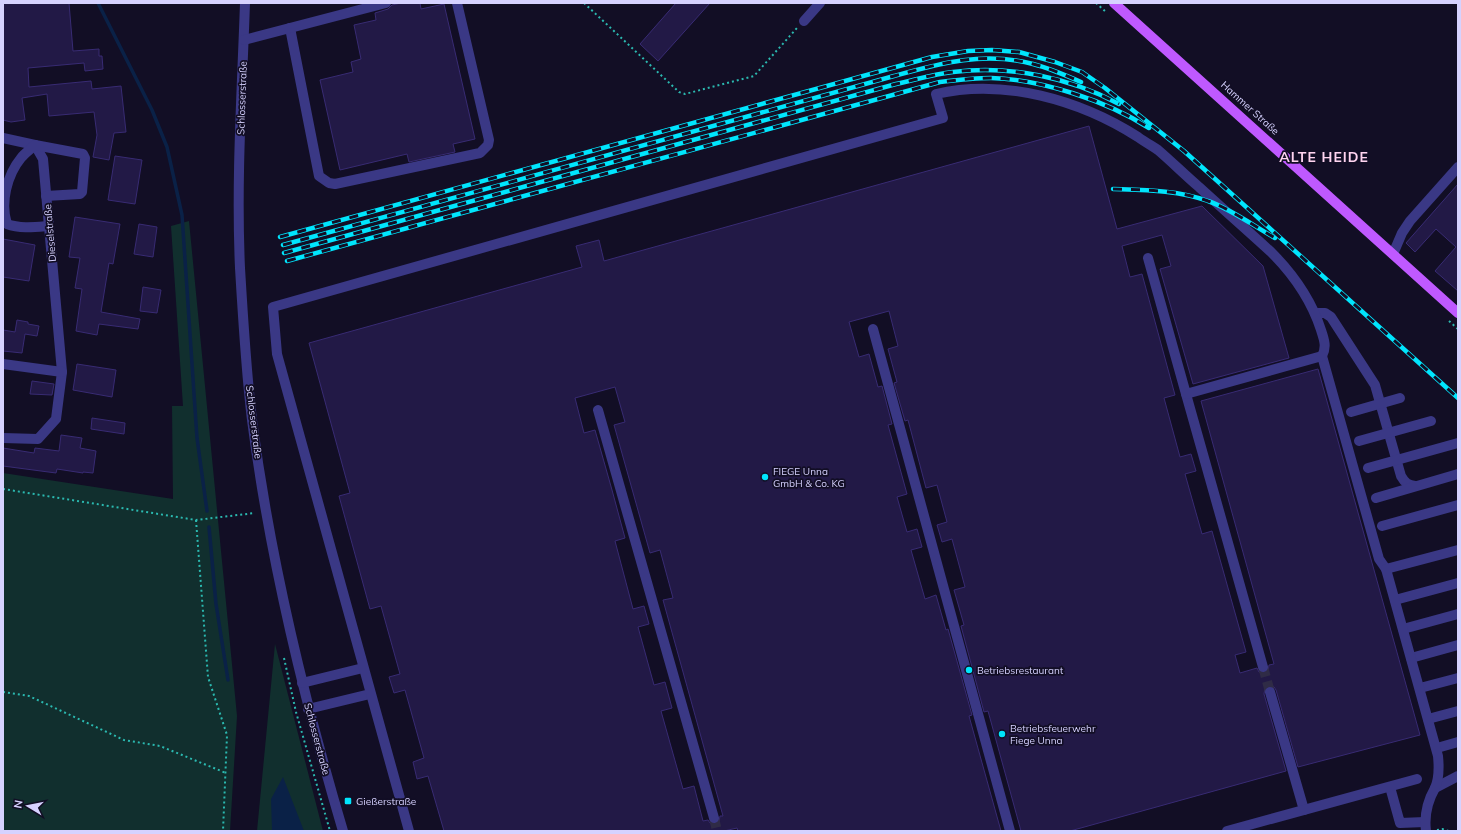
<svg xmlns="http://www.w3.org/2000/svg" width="1461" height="834" font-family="Mulish,sans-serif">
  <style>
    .green { fill: #112f2e }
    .water { fill: #0a2147 }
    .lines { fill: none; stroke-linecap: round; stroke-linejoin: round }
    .stream { stroke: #0a2147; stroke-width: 3.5 }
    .building { fill: #221946; stroke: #382b73; fill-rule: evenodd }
    .minor-tunnel { stroke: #2f2b46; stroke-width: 10; stroke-dasharray: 10 5; stroke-linecap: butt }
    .path { stroke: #2bb9b0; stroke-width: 2; stroke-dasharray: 2 3; stroke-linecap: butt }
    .minor { stroke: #3a3885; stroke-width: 10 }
    .major { stroke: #bf59ff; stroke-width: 10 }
    .rail-casing { stroke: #00e5fd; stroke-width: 4.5 }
    .rail { stroke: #120e25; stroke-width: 3; stroke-dasharray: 9; stroke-linecap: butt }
    .poi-dot { fill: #00e5fd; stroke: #120e25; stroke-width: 1.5 }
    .labels { text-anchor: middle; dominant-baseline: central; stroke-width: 3.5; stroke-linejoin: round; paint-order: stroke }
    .street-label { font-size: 10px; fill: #d6d2ff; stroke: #120e25 }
    .poi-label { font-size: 10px; fill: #d6d2ff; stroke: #120e25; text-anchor: start }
    .district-label { font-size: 14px; font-weight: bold; letter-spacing: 1px; fill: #ffd4f0; stroke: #120e25 }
  </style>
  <rect width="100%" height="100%" fill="#120e25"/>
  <g class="green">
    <path d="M 189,221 L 237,716 L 230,831 L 3,831 L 3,473 L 173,499 L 172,406 L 183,406 L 171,226 Z"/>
    <path d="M 275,644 L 323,831 L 257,831 Z"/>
  </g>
  <path class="water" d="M 283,777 L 304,831 L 272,831 L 271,799 Z"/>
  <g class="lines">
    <g class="stream">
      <path d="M 98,3 L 152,110 L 167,147 L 182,215 L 197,438 L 207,511"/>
      <path d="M 209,527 L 216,604 L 228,680"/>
    </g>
  </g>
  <g class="building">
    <path d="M 3,3 L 69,3 L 73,51 L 99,49 L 99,56 L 102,56 L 103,69 L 85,71 L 84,63 L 28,68 L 29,87 L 91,81 L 92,89 L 121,86 L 126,132 L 114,133 L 109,160 L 93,157 L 97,135 L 94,112 L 49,116 L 47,94 L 22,98 L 25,120 L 11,122 L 3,120 Z"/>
    <path d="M 401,3 L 420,3 L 421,9 L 444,4 L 475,139 L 453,144 L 455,152 L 409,162 L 407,154 L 340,170 L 320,80 L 353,72 L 351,62 L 361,59 L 354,25 L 376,20 L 375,13 L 388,9 L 392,5 Z"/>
    <path d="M 676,3 L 710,3 L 658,61 L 640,44 Z"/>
    <path d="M 1089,126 L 1117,229 L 1202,206 L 1263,266 L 1289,358 L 1193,384 L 1160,269 L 1171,266 L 1162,235 L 1122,246 L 1130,277 L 1142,274 L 1175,395 L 1164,398 L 1180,457 L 1191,454 L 1196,471 L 1185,474 L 1202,534 L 1212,531 L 1246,652 L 1235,655 L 1240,673 L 1257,668 L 1259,672 L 1264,673 L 1268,671 L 1269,665 L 1274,664 L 1201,401 L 1318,369 L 1420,735 L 1298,767 L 1276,690 L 1274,687 L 1269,686 L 1265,688 L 1264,694 L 1286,771 L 1070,831 L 1021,831 L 988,711 L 984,712 L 961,626 L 964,625 L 954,590 L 965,587 L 952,539 L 942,542 L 937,525 L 947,522 L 937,485 L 926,488 L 908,420 L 905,421 L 894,383 L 897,382 L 888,349 L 898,346 L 889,311 L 849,322 L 859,357 L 869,354 L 878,387 L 882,386 L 892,424 L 888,425 L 907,494 L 897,497 L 907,532 L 917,529 L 922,547 L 911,550 L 925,599 L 936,595 L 946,630 L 948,629 L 972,715 L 969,716 L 1001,831 L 738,831 L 737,828 L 724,831 L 444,831 L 428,776 L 417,779 L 413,762 L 424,758 L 405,690 L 394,693 L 389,677 L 400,674 L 381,606 L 370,609 L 339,496 L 350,493 L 309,343 L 582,267 L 576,246 L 599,240 L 604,261 ZM 615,387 L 625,422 L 614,425 L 650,553 L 660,550 L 673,598 L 663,600 L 723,816 L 720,816 L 719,822 L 715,824 L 710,823 L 708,820 L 703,821 L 694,786 L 683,789 L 661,711 L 672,708 L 665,682 L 654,685 L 638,627 L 649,624 L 644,606 L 633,609 L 615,541 L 625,538 L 612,490 L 595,430 L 584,433 L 575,398 Z"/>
    <path d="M 115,156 L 142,160 L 135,204 L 108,200 Z"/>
    <path d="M 1458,184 L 1458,291 L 1435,271 L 1456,247 L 1436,229 L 1415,252 L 1406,243 Z"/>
    <path d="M 75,217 L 120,224 L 113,264 L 109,263 L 101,312 L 140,319 L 138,329 L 99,324 L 97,335 L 76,331 L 82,289 L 75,288 L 80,258 L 69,257 Z"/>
    <path d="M 139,224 L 157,227 L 153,257 L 134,254 Z"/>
    <path d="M 3,239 L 35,245 L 29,281 L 3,277 Z"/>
    <path d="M 143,287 L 161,290 L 157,313 L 140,311 Z"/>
    <path d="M 17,320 L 28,322 L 28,324 L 39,326 L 37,336 L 25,334 L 22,353 L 3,351 L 3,330 L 15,332 Z"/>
    <path d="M 77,364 L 116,370 L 112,397 L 73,390 Z"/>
    <path d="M 32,381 L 54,384 L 52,395 L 30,394 Z"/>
    <path d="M 92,418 L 125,423 L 124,434 L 91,429 Z"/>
    <path d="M 61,435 L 82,438 L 80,448 L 96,451 L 93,473 L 83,472 L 83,473 L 57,469 L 56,473 L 3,466 L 3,448 L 34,453 L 35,448 L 59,451 Z"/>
  </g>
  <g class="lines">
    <g class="minor-tunnel">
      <path d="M 1263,667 L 1270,692"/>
      <path d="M 714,818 L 717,831"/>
    </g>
    <g class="path">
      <path d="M 584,3 L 679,92 L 685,94 L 754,76 L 797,28"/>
      <path d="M 1096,3 L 1106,12"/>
      <path d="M 1449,321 L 1458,329"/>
      <path d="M 3,489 L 196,520 L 255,513"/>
      <path d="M 196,520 L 208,677 L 227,735 L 223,831"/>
      <path d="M 284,658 L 296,712 L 330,831"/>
      <path d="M 3,692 L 29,696 L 124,740 L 160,746 L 226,773"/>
      <path d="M 1437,830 L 1442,829 L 1449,831"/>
    </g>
    <g class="minor">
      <path d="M 245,3 C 242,91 236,180 240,268 C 243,319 246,370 252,420 C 270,559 303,696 343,831"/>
      <path d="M 804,21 L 820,3"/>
      <path d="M 290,28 L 319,176 L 329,183 L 335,184 L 480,153 L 488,145 L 489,140 L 457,3"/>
      <path d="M 244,40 L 386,3"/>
      <path d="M 3,138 L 35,145 L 43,159 L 62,372 L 56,419 L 38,439 L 3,438"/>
      <path d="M 46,196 L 80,194 L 82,192 L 85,158 L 83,154 L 35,145 C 31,149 25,153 21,158 C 7,175 0,203 7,224 C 20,229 36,227 49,226"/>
      <path d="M 1393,254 L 1402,233 L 1410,221 L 1458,167"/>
      <path d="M 1315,313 L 1325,313 L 1331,317 L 1375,385 L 1401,476 C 1405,483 1408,485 1415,486"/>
      <path d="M 873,329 L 1010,831"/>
      <path d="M 1322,356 L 1379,559 L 1386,569"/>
      <path d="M 3,364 L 62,372"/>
      <path d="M 1186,394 L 1263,667"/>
      <path d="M 598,410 L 714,818"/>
      <path d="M 1351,412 L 1400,398"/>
      <path d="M 1359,441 L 1431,421"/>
      <path d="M 1368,468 L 1458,443"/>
      <path d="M 1376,498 L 1458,474"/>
      <path d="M 1382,526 L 1458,505"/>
      <path d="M 1395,600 L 1458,583"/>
      <path d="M 1403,629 L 1458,614"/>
      <path d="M 1411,658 L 1458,645"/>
      <path d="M 302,683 L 363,668"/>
      <path d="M 1420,688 L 1458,678"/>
      <path d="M 1270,692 L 1304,810"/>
      <path d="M 308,709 L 370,694"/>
      <path d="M 1428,719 L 1458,711"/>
      <path d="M 1437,748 L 1458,742"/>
      <path d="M 1390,787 L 1400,823 L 1425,822"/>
      <path d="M 1435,788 L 1458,776"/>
      <path d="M 409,831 L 277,354 L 273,307 L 943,118 L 936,94 C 1004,78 1080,100 1138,137 C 1145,142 1152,146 1158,150 C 1172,162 1185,175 1199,187 C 1223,209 1247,230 1271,252 C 1293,274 1311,299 1321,330 C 1324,339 1327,347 1322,356 L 1186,394 L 1148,258"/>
      <path d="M 1227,831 L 1417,779"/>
      <path d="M 1426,831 C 1424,815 1427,802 1435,788 C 1439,779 1439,766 1438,756 L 1386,569 L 1458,550"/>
    </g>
    <path class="major" d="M 1114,3 L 1458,313"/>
    <g class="rail-casing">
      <g id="rail">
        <path d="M 1113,189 C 1145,190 1178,190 1208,201 C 1229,208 1254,226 1275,238"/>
        <path d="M 280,237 L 932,57 L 968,51 L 992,50 L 1019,52 L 1055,62 L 1082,72 L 1105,88 L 1184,151 L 1458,398"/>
        <path d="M 283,245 L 894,76 C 941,63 984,51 1033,64 C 1049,68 1065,75 1081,82"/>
        <path d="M 284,253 L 896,84 C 915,80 934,74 953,72 C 1009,65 1069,77 1119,104"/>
        <path d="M 287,261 L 940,82 C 957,80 974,78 991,78 C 1041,79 1107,101 1149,128"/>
      </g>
    </g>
    <use href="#rail" class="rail"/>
  </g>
  <g class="poi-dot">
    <circle cx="765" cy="477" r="4"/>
    <circle cx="969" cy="670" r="4"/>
    <circle cx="1002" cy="734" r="4"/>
    <rect x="344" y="797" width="8" height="8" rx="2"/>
  </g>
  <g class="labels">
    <g class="street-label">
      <text transform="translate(242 98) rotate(-88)">Schlosserstraße</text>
      <text transform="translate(1250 108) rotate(42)">Hammer Straße</text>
      <text transform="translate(50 233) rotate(-95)">Dieselstraße</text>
      <text transform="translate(254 422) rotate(83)">Schlosserstraße</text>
      <text transform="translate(317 739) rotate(75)">Schlosserstraße</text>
    </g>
    <g class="poi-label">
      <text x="773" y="471">FIEGE Unna<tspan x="773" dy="12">GmbH &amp; Co. KG</tspan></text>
      <text x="977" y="670">Betriebsrestaurant</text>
      <text x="1010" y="728">Betriebsfeuerwehr<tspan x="1010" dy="12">Fiege Unna</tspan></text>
      <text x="356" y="801">Gießerstraße</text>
    </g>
    <g class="district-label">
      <text x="1324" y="157">ALTE HEIDE</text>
    </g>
  </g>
  <rect width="1461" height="834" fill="none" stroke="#d6d2ff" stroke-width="8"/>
  <g transform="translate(28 806) rotate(280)" stroke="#120e25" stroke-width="3" paint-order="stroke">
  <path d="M0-3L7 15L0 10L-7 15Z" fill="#d6d2ff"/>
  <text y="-6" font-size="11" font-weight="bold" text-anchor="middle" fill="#d6d2ff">N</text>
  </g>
</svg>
